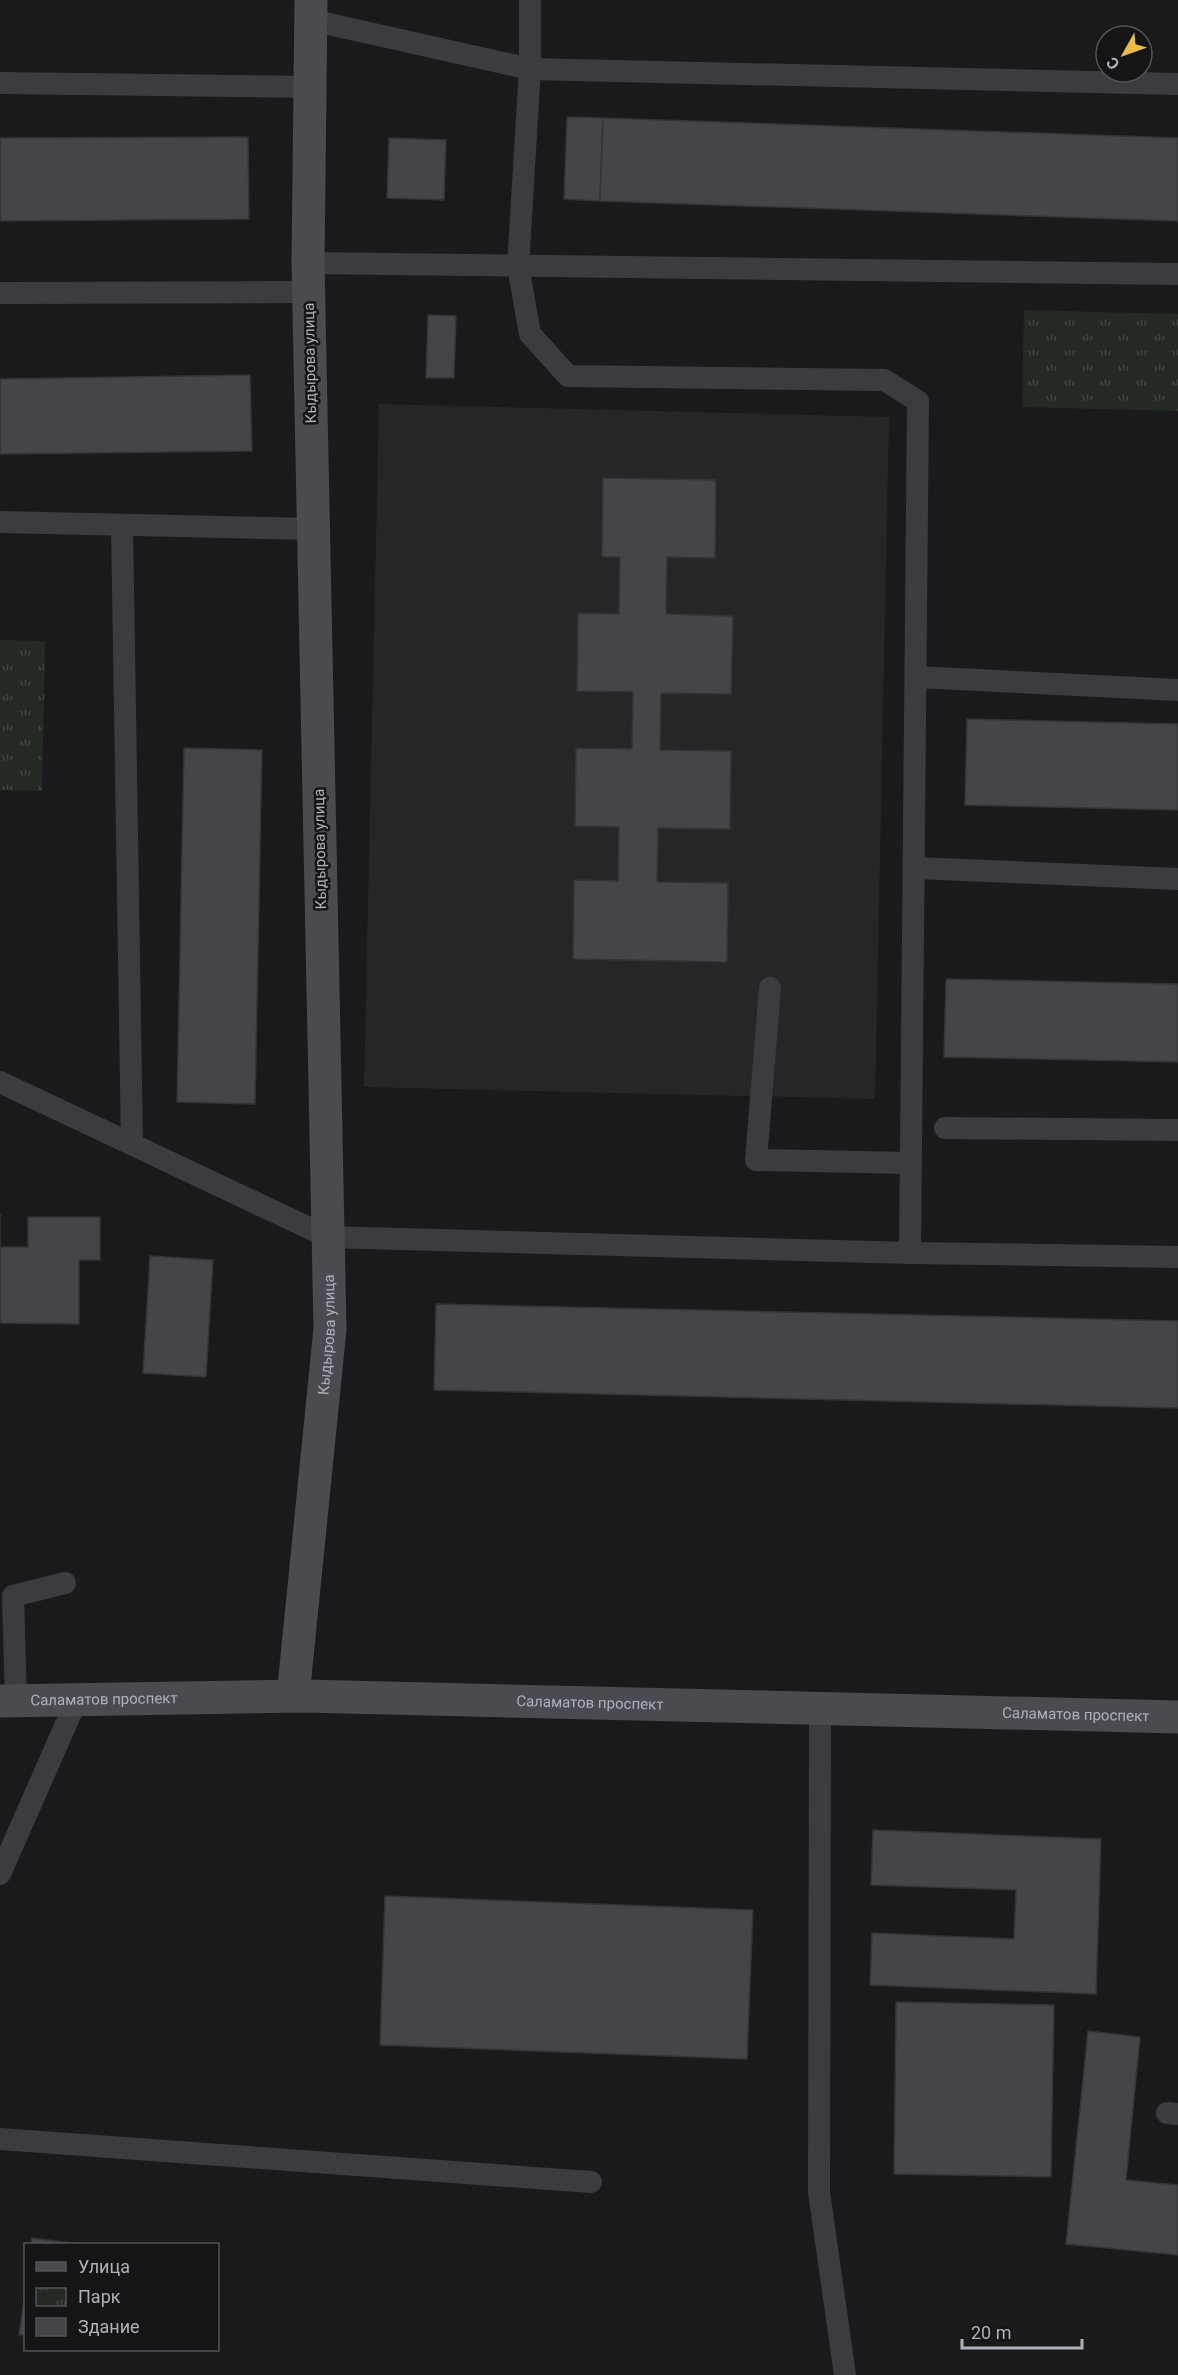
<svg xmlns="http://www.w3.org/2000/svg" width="1178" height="2375" font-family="Roboto,sans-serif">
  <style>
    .built { fill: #262629 }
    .park { fill: url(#park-tufts) }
    .building { fill: #444549; stroke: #343438; stroke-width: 1.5 }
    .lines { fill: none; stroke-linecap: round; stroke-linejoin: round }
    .lane { stroke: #3b3c41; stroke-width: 22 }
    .secondary { stroke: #494b51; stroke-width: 33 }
    .labels { text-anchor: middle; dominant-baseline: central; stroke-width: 5; stroke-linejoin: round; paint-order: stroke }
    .street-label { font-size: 15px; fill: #adb1bb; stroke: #151517 }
  </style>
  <defs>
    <pattern id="park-tufts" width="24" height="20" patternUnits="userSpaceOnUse" patternTransform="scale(1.5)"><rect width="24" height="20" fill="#222a23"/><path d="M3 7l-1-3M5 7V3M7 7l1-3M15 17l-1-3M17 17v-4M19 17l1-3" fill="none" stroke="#3f4641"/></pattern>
  </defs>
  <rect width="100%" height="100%" fill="#1a1a1c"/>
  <path class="built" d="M 379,404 L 889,417 L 875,1099 L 364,1087 Z"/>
  <g class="park">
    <path d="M 1024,310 L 1178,314 L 1178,411 L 1022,407 Z"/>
    <path d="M 0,640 L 45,641 L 42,791 L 0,790 Z"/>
  </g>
  <g class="building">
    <path d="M 567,117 L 603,118 L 600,201 L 564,199 Z"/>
    <path d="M 603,118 L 1178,138 L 1178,221 L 600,201 Z"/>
    <path d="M 248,137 L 249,219 L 0,221 L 0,138 Z"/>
    <path d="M 389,138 L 446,140 L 444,200 L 387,198 Z"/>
    <path d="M 428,315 L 456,316 L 454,378 L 426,378 Z"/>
    <path d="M 250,375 L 252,451 L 0,454 L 0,379 Z"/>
    <path d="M 603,478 L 716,480 L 715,558 L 667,557 L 666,614 L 733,616 L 731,694 L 661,693 L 660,750 L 731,751 L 730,829 L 658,828 L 657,882 L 728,883 L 727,962 L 573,959 L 574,880 L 618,881 L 619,827 L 575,826 L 576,748 L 632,749 L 633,692 L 577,691 L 578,613 L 619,614 L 620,557 L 602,557 Z"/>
    <path d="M 967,719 L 1178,724 L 1178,810 L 965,805 Z"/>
    <path d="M 184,748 L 262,750 L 255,1104 L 177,1102 Z"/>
    <path d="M 946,979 L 1178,984 L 1178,1062 L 944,1057 Z"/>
    <path d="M 0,1214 L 0,1247 L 28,1247 L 28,1217 L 100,1217 L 100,1260 L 79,1260 L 79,1324 L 0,1323 Z"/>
    <path d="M 150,1256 L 213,1260 L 206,1377 L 143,1373 Z"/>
    <path d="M 436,1304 L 1178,1321 L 1178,1408 L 434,1390 Z"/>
    <path d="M 873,1830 L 1101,1839 L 1096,1994 L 870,1985 L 872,1933 L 1014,1939 L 1016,1890 L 871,1885 Z"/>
    <path d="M 385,1896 L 753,1910 L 747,2059 L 380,2045 Z"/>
    <path d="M 896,2002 L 1054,2005 L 1051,2177 L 894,2174 Z"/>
    <path d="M 1088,2031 L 1140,2037 L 1126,2180 L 1178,2185 L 1178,2255 L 1066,2244 Z"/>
    <path d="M 32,2238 L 79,2244 L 31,2244 Z"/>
    <path d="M 26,2288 L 26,2335 L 19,2335 Z"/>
  </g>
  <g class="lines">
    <g class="lane">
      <path d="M 311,20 L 530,69 L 1178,84"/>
      <path d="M 0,83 L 311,87"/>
      <path d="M 308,263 L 1178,274"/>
      <path d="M 0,293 L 309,292"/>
      <path d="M 0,522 L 314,529"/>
      <path d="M 122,525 L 132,1144"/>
      <path d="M 916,677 L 1178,690"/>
      <path d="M 914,868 L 1178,879"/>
      <path d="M 770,988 L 756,1160 L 911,1163"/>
      <path d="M 0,1082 L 328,1237 L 910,1253 L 918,401 L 884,380 L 568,376 L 530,334 L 518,266 L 530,69 L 530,0"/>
      <path d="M 945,1128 L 1178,1130"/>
      <path d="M 910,1253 L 1178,1257"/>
      <path d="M 16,1700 L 13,1596 L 65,1583"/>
      <path d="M 820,1708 L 819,2192 L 845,2375"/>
      <path d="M 0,1874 L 77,1699"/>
      <path d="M 1167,2113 L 1178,2114"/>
      <path d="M 0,2139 L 591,2182"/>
    </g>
    <g class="secondary">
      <path id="s1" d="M 293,1696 L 330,1329 L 308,263 L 311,0"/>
      <path id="s2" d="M 0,1701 L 305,1696 L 1178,1717"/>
    </g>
  </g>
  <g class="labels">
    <g class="street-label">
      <text transform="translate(310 363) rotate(-91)">Кыдырова улица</text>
      <text transform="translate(320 849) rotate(-91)">Кыдырова улица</text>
      <text stroke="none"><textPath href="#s1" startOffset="363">Кыдырова улица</textPath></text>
      <text stroke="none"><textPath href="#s2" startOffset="104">Саламатов проспект</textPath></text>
      <text stroke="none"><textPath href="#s2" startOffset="590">Саламатов проспект</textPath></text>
      <text stroke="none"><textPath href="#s2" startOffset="1076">Саламатов проспект</textPath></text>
    </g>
  </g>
  <rect x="24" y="2243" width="195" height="108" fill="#151517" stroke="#525359" stroke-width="1.5"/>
  <rect x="36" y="2262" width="30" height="9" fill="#494b51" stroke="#525359" stroke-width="1.5"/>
  <text x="78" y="2273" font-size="18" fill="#adb1bb">Улица</text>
  <rect x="36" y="2288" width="30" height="18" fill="url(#park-tufts)" stroke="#525359" stroke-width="1.5"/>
  <text x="78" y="2303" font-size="18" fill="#adb1bb">Парк</text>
  <rect x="36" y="2318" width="30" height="18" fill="#444549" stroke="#525359" stroke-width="1.5"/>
  <text x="78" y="2333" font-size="18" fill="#adb1bb">Здание</text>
  <g transform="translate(1124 54) rotate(230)"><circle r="28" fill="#151517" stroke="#525359" stroke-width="1.5"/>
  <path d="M0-4.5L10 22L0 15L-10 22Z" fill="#ecbb42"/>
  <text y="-9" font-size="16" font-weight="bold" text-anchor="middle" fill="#adb1bb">С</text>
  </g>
  <path d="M962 2339v9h120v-9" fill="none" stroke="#adb1bb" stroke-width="3"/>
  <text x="971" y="2339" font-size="18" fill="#adb1bb" stroke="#151517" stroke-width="4.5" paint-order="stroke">20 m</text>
</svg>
